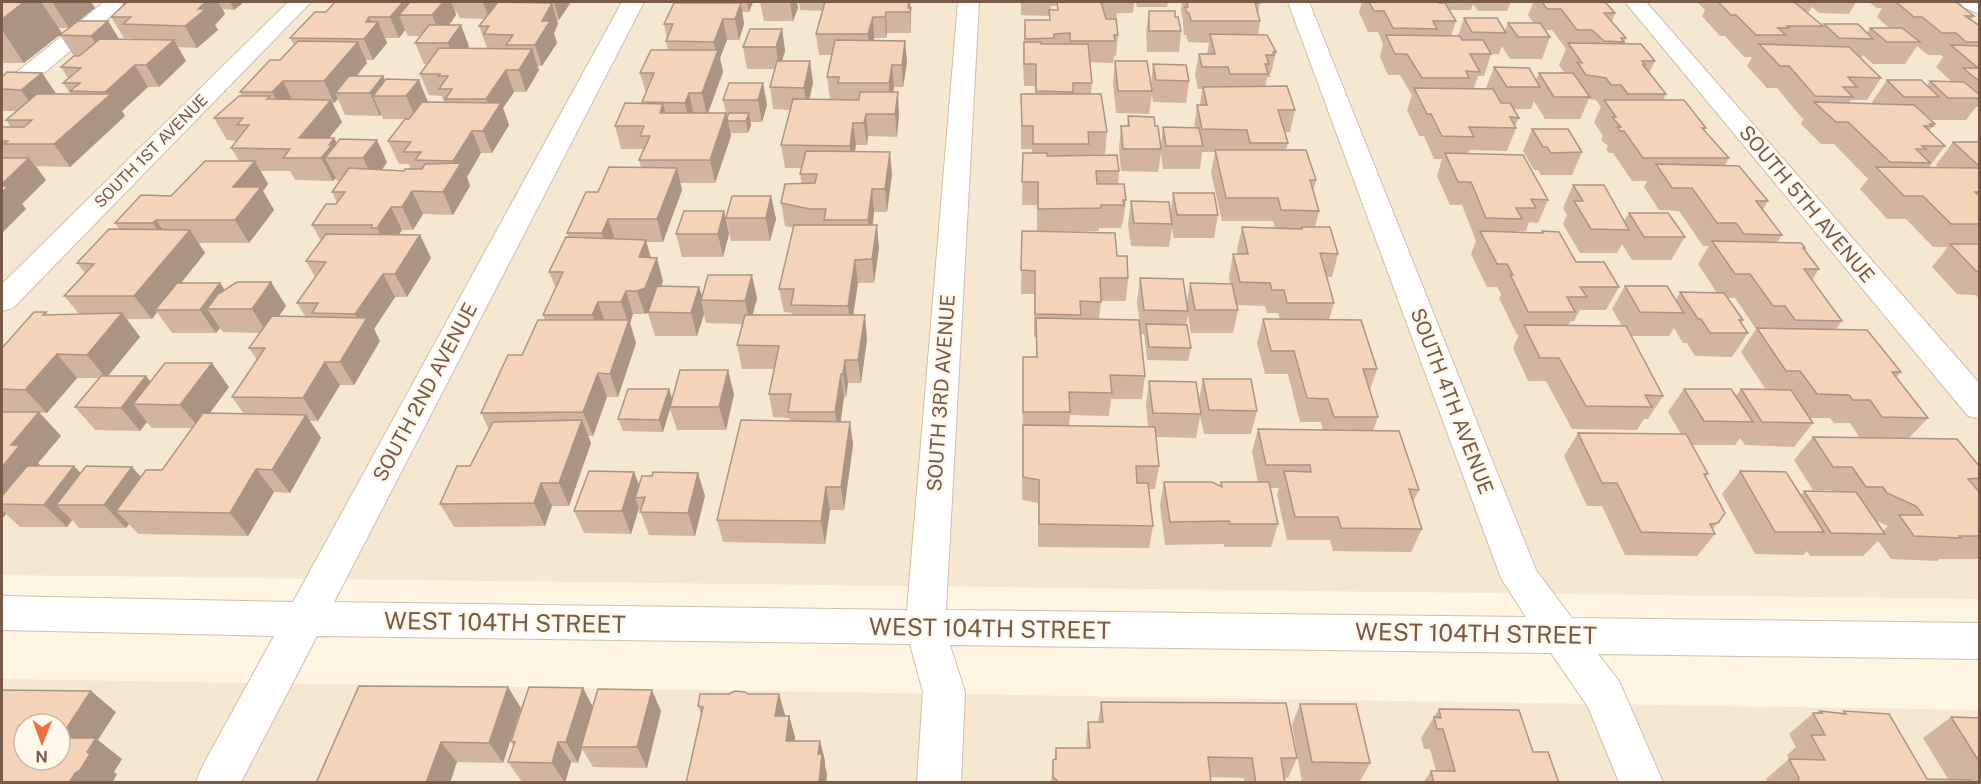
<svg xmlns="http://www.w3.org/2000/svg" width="1981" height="784" font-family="'Public Sans',sans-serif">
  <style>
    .residential { fill: #f6e7d1; fill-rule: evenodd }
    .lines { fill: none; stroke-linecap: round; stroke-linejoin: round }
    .minor-casing { stroke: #d2beab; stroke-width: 2 }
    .minor { fill: #fff; fill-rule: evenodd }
    .wall { fill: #d3b59f; fill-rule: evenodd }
    .shaded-wall { fill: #ac9482 }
    .building { fill: #f5d3b9; stroke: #ac9482; stroke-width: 1.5; fill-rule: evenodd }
    .labels { text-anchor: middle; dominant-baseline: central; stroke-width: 5; stroke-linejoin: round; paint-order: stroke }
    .far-street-label { font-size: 16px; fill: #785a47; stroke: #fff8eb }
    .street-label { font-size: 20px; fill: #785a47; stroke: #fff8eb }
    .near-street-label { font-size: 24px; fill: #785a47; stroke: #fff8eb }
  </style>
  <rect width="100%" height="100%" fill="#fef5e3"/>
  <g class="residential">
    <path d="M 2,2 L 1979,2 L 1979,599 L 2,575 Z"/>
    <path d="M 2,679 L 1979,710 L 1979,782 L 2,782 ZM 24,724 L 60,724 L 60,760 L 24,760 Z"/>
  </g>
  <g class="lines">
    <g class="minor-casing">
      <g id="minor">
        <path d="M 104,2 L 128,2 L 11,101 L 2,103 L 2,84 Z"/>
        <path d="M 288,2 L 311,2 L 13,308 L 2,311 L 2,284 Z"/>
        <path d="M 622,2 L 644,2 L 334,602 L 907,610 L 958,2 L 979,2 L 946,610 L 1526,617 L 1501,578 L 1288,2 L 1309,2 L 1536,570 L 1572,618 L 1980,623 L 1980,659 L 1598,654 L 1619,681 L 1663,782 L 1619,782 L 1588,707 L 1551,653 L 950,645 L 965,692 L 961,782 L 917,782 L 923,692 L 910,644 L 317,636 L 241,782 L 196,782 L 202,767 L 274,636 L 2,630 L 2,596 L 293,602 Z"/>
        <path d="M 1625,2 L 1646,2 L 1980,384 L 1980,419 L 1968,416 Z"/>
        <path d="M 1961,2 L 1980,2 L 1980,14 L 1963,7 Z"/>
      </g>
    </g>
    <use href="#minor" class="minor"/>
  </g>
  <g class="wall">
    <path d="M 2,2 L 91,2 L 95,8 L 79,21 L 108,21 L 119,39 L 132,39 L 131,38 L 124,38 L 111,17 L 123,5 L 121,2 L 244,2 L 234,10 L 223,9 L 225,14 L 215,25 L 218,30 L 197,48 L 178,47 L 186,61 L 159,87 L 148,87 L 122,111 L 125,116 L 70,167 L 36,166 L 46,180 L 22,204 L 26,209 L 2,233 L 2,127 L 11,127 L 6,120 L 16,111 L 3,111 L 2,110 L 2,71 L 4,75 L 42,73 L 56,94 L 71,94 L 63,83 L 68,78 L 61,67 L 74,56 L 60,35 L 69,28 L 59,28 L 62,33 L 24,63 L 2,63 Z"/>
    <path d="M 335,2 L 571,2 L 559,20 L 557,20 L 558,24 L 554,33 L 557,43 L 542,66 L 538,66 L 539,70 L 526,92 L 514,92 L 503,108 L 509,125 L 492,153 L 481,153 L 467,177 L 470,186 L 453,215 L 423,214 L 413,230 L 402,230 L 399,234 L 420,235 L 431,258 L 407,297 L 395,297 L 374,329 L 380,341 L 354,385 L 340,385 L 318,421 L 310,421 L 321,438 L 290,493 L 274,492 L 248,536 L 138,534 L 129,524 L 126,528 L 79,528 L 72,520 L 67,527 L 20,527 L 6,514 L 2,519 L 2,348 L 46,312 L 49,315 L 79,314 L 64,296 L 85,273 L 77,263 L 119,229 L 115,223 L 239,161 L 231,148 L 237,141 L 227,140 L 214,118 L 242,96 L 240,92 L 280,60 L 294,45 L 290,38 L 326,12 ZM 455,12 L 457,12 L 460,18 L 485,19 L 479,26 L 487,48 L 489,48 L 468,48 L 469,46 L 449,25 L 456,15 ZM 405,30 L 408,36 L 420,36 L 415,43 L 424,64 L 427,64 L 420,74 L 429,95 L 442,96 L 444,102 L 428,102 L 385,80 L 357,76 L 367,63 L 366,60 L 373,60 L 387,43 L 385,38 L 399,38 ZM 338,99 L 345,115 L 380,116 L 381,114 L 383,119 L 409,119 L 388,141 L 399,164 L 409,164 L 411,169 L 404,171 L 382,170 L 387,162 L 337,143 L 334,138 L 329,138 L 342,122 L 332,103 L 334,103 ZM 261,171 L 290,171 L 295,180 L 333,181 L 336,178 L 337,181 L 340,181 L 332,192 L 337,203 L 312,225 L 321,241 L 306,261 L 315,277 L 297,303 L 305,316 L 279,316 L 286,306 L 271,282 L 225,290 L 181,283 L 205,253 L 199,243 L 249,243 L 274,210 L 263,191 L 268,184 ZM 157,312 L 172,333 L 216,333 L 220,328 L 223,332 L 260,333 L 249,348 L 257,360 L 232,397 L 244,414 L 209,413 L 229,387 L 150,381 L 108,376 L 140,337 L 127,319 L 152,319 ZM 77,378 L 99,378 L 75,407 L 95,430 L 140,431 L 147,422 L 152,428 L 192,428 L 162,470 L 141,477 L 80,473 L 74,466 L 40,466 L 38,463 L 61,436 L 39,413 L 47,413 Z"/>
    <path d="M 684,2 L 753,2 L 749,12 L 742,12 L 744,24 L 739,40 L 727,40 L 720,58 L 723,72 L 707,113 L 726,113 L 723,100 L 763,83 L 767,105 L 762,122 L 750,122 L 751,125 L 748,133 L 730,133 L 731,136 L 715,183 L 680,183 L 682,190 L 663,242 L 646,242 L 651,258 L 663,281 L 661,286 L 699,287 L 702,296 L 757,298 L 753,315 L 792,315 L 792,313 L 784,312 L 779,289 L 794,228 L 785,226 L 781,203 L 802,184 L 800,174 L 802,168 L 785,168 L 781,145 L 791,110 L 773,109 L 770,87 L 775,69 L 747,69 L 743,47 L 782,29 L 785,51 L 782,61 L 810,61 L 813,83 L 809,100 L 840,100 L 840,99 L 830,99 L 827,77 L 832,55 L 819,55 L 816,34 L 822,11 L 800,10 L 799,2 L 910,2 L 911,33 L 887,33 L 886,38 L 874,38 L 874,40 L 905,41 L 907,62 L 903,87 L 894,87 L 893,92 L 899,114 L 897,137 L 868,136 L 867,145 L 856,145 L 855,151 L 892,174 L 887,212 L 874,212 L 873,225 L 879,248 L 874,283 L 858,283 L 853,315 L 867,339 L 861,383 L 848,383 L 846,397 L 844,397 L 840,422 L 850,422 L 853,445 L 844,510 L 830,510 L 825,544 L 723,542 L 717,520 L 790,421 L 789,418 L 773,417 L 769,394 L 774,369 L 742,369 L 737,345 L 742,324 L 706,323 L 704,314 L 697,336 L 655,336 L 648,313 L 645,314 L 633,314 L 630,323 L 636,343 L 618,397 L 607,397 L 593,436 L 588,436 L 591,443 L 569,506 L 552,506 L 545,526 L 454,527 L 440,504 L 470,466 L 489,430 L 481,413 L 522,355 L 545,320 L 543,315 L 556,288 L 549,272 L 568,237 L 567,233 L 598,192 L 641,167 L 639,160 L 643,151 L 643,149 L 621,149 L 615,126 L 642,104 L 646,93 L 640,73 L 668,50 L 666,41 L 667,38 L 664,24 L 684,3 Z"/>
    <path d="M 760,2 L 797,2 L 798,8 L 793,21 L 764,21 Z"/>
    <path d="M 1021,2 L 1134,2 L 1133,13 L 1117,13 L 1116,23 L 1118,35 L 1116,56 L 1114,56 L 1113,63 L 1090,62 L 1092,83 L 1091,94 L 1107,132 L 1105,154 L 1088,155 L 1119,171 L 1118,184 L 1126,200 L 1123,223 L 1122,223 L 1121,228 L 1099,228 L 1099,231 L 1045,232 L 1117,256 L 1128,278 L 1126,301 L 1101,301 L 1099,319 L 1145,376 L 1142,399 L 1111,399 L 1109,416 L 1070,415 L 1069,426 L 1148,427 L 1146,405 L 1149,381 L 1199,399 L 1203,379 L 1257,411 L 1251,434 L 1204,434 L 1200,416 L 1196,438 L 1156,437 L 1159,466 L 1155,489 L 1149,489 L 1153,526 L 1149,548 L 1038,547 L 1038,503 L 1022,500 L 1023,357 L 1036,357 L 1036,337 L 1034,337 L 1034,294 L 1021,294 L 1022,231 L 1037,231 L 1037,205 L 1022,205 L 1023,153 L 1032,153 L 1032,149 L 1021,149 L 1021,94 L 1035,94 L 1035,86 L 1024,86 L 1023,63 L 1025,20 L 1049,20 L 1049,16 L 1021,15 ZM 1051,6 L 1057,6 L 1057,10 L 1051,10 Z"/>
    <path d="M 1136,2 L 1168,2 L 1167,7 L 1137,7 Z"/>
    <path d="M 1182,2 L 1259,2 L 1260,3 L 1258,13 L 1260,21 L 1258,35 L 1276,52 L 1271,73 L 1270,73 L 1270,77 L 1267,77 L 1266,86 L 1295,110 L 1290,132 L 1284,132 L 1288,143 L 1286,150 L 1316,180 L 1313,191 L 1319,211 L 1315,227 L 1338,254 L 1332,277 L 1327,277 L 1334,303 L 1329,320 L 1377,369 L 1370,390 L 1378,417 L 1373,430 L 1419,490 L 1413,502 L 1422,529 L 1411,552 L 1333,551 L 1330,540 L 1287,540 L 1277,495 L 1279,488 L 1270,488 L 1278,524 L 1271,547 L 1224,547 L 1224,544 L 1165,545 L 1160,505 L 1164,482 L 1221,486 L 1221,482 L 1258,482 L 1252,452 L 1258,429 L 1323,430 L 1321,422 L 1300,422 L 1288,374 L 1265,374 L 1257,343 L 1263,319 L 1280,319 L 1278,313 L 1267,313 L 1265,306 L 1237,305 L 1238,310 L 1233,333 L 1191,333 L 1188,315 L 1186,325 L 1191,348 L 1188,361 L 1147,360 L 1144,334 L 1141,334 L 1137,302 L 1140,278 L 1187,302 L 1190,283 L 1230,284 L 1229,277 L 1233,254 L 1238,254 L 1237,250 L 1242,227 L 1275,228 L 1273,221 L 1222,221 L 1211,173 L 1215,152 L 1202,152 L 1200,169 L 1163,169 L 1161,153 L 1158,172 L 1121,171 L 1119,149 L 1121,126 L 1127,126 L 1128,116 L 1155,126 L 1161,146 L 1163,127 L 1194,128 L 1197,105 L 1200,105 L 1202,89 L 1198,89 L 1195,75 L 1199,54 L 1207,54 L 1209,43 L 1188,42 L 1186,35 L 1184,35 L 1183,28 L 1183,21 L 1181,10 Z"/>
    <path d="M 1362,2 L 1511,2 L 1507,11 L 1478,11 L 1473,4 L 1471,10 L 1449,10 L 1456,21 L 1451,36 L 1458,36 L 1464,18 L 1505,31 L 1508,23 L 1534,23 L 1528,15 L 1533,3 L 1526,3 L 1525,2 L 1605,2 L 1615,13 L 1612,22 L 1626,38 L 1624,44 L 1655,61 L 1649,73 L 1666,94 L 1663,100 L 1706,128 L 1704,131 L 1729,158 L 1725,165 L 1768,201 L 1763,209 L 1782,235 L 1777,242 L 1805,248 L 1804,250 L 1819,269 L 1812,280 L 1842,321 L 1836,329 L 1901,372 L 1896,377 L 1928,418 L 1909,438 L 1980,467 L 1980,487 L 1977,490 L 1980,493 L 1980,559 L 1939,559 L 1937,561 L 1891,559 L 1878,541 L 1863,556 L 1810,556 L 1807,551 L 1803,555 L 1755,554 L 1722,494 L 1740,471 L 1801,495 L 1804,491 L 1832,491 L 1832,490 L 1813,490 L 1794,460 L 1813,437 L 1860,438 L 1850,423 L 1834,423 L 1830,418 L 1809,418 L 1813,423 L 1794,447 L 1745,445 L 1740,438 L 1735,445 L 1691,445 L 1708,474 L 1705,477 L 1725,513 L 1713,529 L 1715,534 L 1697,556 L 1625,555 L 1602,506 L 1587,506 L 1564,456 L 1578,433 L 1681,434 L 1668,412 L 1684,389 L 1736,396 L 1741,389 L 1766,390 L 1741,352 L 1756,329 L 1735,298 L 1727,298 L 1743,320 L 1741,323 L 1748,333 L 1732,357 L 1695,356 L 1687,343 L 1683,343 L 1674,328 L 1669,336 L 1631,336 L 1663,396 L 1648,419 L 1644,419 L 1637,430 L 1572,429 L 1546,381 L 1528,381 L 1513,348 L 1519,335 L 1517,335 L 1499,298 L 1501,294 L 1497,287 L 1487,287 L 1471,254 L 1476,241 L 1462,205 L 1450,205 L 1437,176 L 1442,159 L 1434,159 L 1424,136 L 1419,136 L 1407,110 L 1412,95 L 1400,75 L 1388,75 L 1380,57 L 1383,44 L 1378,32 L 1368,32 L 1359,12 ZM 1545,30 L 1552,30 L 1566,49 L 1559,65 L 1565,73 L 1539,73 L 1536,80 L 1494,67 L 1486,88 L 1474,88 L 1478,76 L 1484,76 L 1491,54 L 1499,54 L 1502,46 L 1510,59 L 1542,59 L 1550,37 ZM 1589,99 L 1596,100 L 1601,107 L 1594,122 L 1603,136 L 1601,140 L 1608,146 L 1606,149 L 1609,153 L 1613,153 L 1632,181 L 1647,181 L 1644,187 L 1659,210 L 1679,211 L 1703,246 L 1709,246 L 1698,264 L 1717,293 L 1680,292 L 1676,300 L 1625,286 L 1612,309 L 1622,326 L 1568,325 L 1571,321 L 1574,321 L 1580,310 L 1606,310 L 1619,287 L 1576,262 L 1542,231 L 1541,233 L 1516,232 L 1516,231 L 1526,231 L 1529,222 L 1538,223 L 1548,200 L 1468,154 L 1469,150 L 1507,151 L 1516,128 L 1515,126 L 1519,118 L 1513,109 L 1531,109 L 1534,101 L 1545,119 L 1580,119 ZM 1877,521 L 1888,526 L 1883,531 Z"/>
    <path d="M 1697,2 L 1856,2 L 1849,14 L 1819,13 L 1812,7 L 1809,12 L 1806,11 L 1823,26 L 1824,24 L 1867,33 L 1870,28 L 1889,28 L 1877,17 L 1882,8 L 1877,8 L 1869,2 L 1956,2 L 1974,16 L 1971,20 L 1980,26 L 1980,107 L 1976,107 L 1966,120 L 1932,120 L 1926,115 L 1926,116 L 1935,124 L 1929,131 L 1945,146 L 1929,167 L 1938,167 L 1936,165 L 1953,142 L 1980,142 L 1980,299 L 1975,295 L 1957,294 L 1932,267 L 1948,247 L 1933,247 L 1906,219 L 1887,219 L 1860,189 L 1868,179 L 1834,144 L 1821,144 L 1801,124 L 1804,118 L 1802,118 L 1777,88 L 1767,88 L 1747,66 L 1752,57 L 1744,57 L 1725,36 L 1720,36 L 1702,16 L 1705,10 ZM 1917,46 L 1928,55 L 1941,55 L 1943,57 L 1936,67 L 1952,82 L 1930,81 L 1927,86 L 1887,80 L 1872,102 L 1874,104 L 1849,103 L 1851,100 L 1867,100 L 1881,78 L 1861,58 L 1863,55 L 1873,64 L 1905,64 Z"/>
    <path d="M 1149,11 L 1181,31 L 1179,52 L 1147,52 L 1146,32 Z"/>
    <path d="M 1115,61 L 1151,84 L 1153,64 L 1189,81 L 1186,103 L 1153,102 L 1152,94 L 1149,114 L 1116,113 L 1113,83 Z"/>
    <path d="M 1532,129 L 1582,152 L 1572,175 L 1541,175 L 1538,170 L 1534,170 L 1523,151 Z"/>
    <path d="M 1573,185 L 1624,221 L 1629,213 L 1685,237 L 1671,260 L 1632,260 L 1622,244 L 1617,253 L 1580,253 L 1563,224 L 1567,215 L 1563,208 Z"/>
    <path d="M 1173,193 L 1218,215 L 1214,238 L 1174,238 L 1172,228 L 1169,247 L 1131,246 L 1128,224 L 1131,201 L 1171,212 Z"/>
    <path d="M 771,196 L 776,219 L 770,241 L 731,241 L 726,218 Z"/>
    <path d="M 724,211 L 729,234 L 723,257 L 682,257 L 676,234 Z"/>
    <path d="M 669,389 L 672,399 L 734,394 L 726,430 L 677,430 L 670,409 L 663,432 L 623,431 L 618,419 Z"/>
    <path d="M 652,476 L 705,496 L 695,536 L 649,535 L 639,508 L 631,534 L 584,533 L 574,511 L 639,484 Z"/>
    <path d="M 748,694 L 779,694 L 785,716 L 789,716 L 795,737 L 794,741 L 820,741 L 825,761 L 825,766 L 827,774 L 826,783 L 686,783 L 701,715 L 698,706 Z"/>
    <path d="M 1101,702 L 1297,758 L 1288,778 L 1284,778 L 1285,783 L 1245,783 L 1244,778 L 1210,777 L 1211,783 L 1051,783 L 1053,760 L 1055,760 L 1056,748 L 1086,748 L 1086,743 L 1088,722 L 1098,722 Z"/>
    <path d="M 1300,704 L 1370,763 L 1359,783 L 1302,782 L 1292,725 Z"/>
    <path d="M 593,707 L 661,711 L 647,768 L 593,767 L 582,749 L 578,763 L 571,762 L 565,783 L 522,782 L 508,762 L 513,746 L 511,741 Z"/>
    <path d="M 521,708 L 503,763 L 457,762 L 316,783 Z"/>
    <path d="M 1439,709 L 1533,752 L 1559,783 L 1423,783 L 1431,771 L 1436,771 L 1430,749 L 1424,749 L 1421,738 Z"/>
    <path d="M 1820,711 L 1842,713 L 1844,711 L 1927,779 L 1948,779 L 1923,738 L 1951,717 L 1980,718 L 1980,783 L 1768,783 L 1766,779 L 1789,759 L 1787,755 L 1796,747 L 1789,734 L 1813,713 L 1817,713 Z"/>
  </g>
  <g class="shaded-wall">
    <path d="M 24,2 L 41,2 L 62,33 L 24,63 L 2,30 L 2,19 Z"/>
    <path d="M 52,2 L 91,2 L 95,8 L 69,28 Z"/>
    <path d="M 206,2 L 218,2 L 225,14 L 215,25 L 218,30 L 197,48 L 185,26 L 198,9 Z"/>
    <path d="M 230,2 L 244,2 L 234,10 Z"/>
    <path d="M 391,2 L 422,2 L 399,15 L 405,30 L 399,38 L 390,17 Z"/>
    <path d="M 443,2 L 451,2 L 456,15 L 441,36 L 432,15 Z"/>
    <path d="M 483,2 L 501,2 L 489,19 Z"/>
    <path d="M 554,2 L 571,2 L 559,20 Z"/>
    <path d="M 747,2 L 753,2 L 749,12 Z"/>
    <path d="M 790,2 L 797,2 L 798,8 L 793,21 Z"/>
    <path d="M 909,2 L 910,2 L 911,10 L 911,8 L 911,33 L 910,12 L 909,12 Z"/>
    <path d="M 552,3 L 558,24 L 554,33 L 557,43 L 542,66 L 535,45 L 542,21 Z"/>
    <path d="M 741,3 L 744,24 L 739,40 L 735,19 Z"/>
    <path d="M 886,12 L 887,33 L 886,38 L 885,17 Z"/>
    <path d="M 369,17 L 373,27 L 378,22 L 387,43 L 373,60 L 364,39 L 366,22 Z"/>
    <path d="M 873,17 L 874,38 L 870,56 L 868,34 Z"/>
    <path d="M 723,19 L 727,40 L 720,58 L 723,72 L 707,116 L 702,93 L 716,56 L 714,42 Z"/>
    <path d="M 108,21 L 121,42 L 104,57 L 91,36 Z"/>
    <path d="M 461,25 L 469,46 L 456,65 L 448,43 Z"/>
    <path d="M 782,29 L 785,51 L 779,69 L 776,47 Z"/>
    <path d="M 174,40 L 186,61 L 159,87 L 146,65 Z"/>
    <path d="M 905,41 L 907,62 L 903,87 L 902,65 Z"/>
    <path d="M 358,42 L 367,63 L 342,93 L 335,93 L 338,99 L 334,103 L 324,81 Z"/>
    <path d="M 532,49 L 539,70 L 526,92 L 519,70 Z"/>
    <path d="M 810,61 L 813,83 L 807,110 L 804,88 Z"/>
    <path d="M 135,65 L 148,87 L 122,111 L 125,116 L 70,167 L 54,144 L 108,96 L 105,92 Z"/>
    <path d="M 892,65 L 894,87 L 890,105 L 889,83 Z"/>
    <path d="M 506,70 L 514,92 L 503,108 L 509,125 L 492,153 L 483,131 L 493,116 L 486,99 Z"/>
    <path d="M 42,73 L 57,95 L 37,112 L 21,90 Z"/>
    <path d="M 383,76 L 393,96 L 373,96 L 381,114 L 380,116 L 370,93 Z"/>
    <path d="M 419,80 L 428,102 L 416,119 L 406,96 Z"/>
    <path d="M 283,81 L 294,103 L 284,114 L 272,92 Z"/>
    <path d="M 763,83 L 767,105 L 762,122 L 758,100 Z"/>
    <path d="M 898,92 L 899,114 L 897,137 L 895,114 Z"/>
    <path d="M 689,93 L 694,115 L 690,125 L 685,103 Z"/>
    <path d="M 331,100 L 342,122 L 313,158 L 299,138 Z"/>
    <path d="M 663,104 L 669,126 L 660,113 Z"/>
    <path d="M 726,113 L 731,136 L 715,183 L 710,160 Z"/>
    <path d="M 749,113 L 751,125 L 748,133 L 746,121 Z"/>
    <path d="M 866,114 L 868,136 L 867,145 L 864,123 Z"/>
    <path d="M 853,123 L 856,145 L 852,168 L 850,146 Z"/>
    <path d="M 472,131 L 481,153 L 467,177 L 470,186 L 453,215 L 443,192 L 457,170 L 453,161 Z"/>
    <path d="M 334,138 L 345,158 L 325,158 L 336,178 L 333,181 L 321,158 L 329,145 Z"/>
    <path d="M 377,140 L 387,162 L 374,181 L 363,158 Z"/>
    <path d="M 890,152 L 892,174 L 887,212 L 885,189 Z"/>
    <path d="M 29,158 L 46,180 L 22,204 L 26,209 L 2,233 L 2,184 Z"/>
    <path d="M 255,161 L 268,184 L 263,191 L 274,210 L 249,243 L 235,220 L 233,187 Z"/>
    <path d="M 677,168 L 682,190 L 663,242 L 657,219 Z"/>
    <path d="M 872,189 L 874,212 L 870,243 L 868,220 Z"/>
    <path d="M 412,191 L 423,214 L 413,230 L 402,207 Z"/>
    <path d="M 771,196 L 776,219 L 770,241 L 766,218 Z"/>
    <path d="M 391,207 L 402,230 L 388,251 L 377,228 Z"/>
    <path d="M 724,211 L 729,234 L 723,257 L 718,234 Z"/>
    <path d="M 608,219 L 616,242 L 610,256 L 602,233 Z"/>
    <path d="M 156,220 L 172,243 L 168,247 L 153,223 Z"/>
    <path d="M 877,225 L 879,248 L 874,283 L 872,259 Z"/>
    <path d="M 190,230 L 205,253 L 159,310 L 155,310 L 157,312 L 152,319 L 134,296 Z"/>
    <path d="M 420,235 L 431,258 L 407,297 L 395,274 Z"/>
    <path d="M 646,240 L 652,263 L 639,257 Z"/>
    <path d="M 657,258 L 663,281 L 652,311 L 645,314 L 637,291 Z"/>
    <path d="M 855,260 L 858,283 L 851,329 L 848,306 Z"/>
    <path d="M 383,274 L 395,297 L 374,329 L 380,341 L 354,385 L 340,362 L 362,326 L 355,314 Z"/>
    <path d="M 752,275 L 757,298 L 750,324 L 745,301 Z"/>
    <path d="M 271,282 L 286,306 L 267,333 L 252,309 Z"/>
    <path d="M 220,283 L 236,306 L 207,309 L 220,328 L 216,333 L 200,310 Z"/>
    <path d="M 699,287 L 703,300 L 701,300 L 704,314 L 697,336 L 691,313 Z"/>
    <path d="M 626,291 L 633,314 L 630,323 L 636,343 L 618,397 L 610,374 L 628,322 L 621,302 Z"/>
    <path d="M 598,302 L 606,325 L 601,339 L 592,315 Z"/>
    <path d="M 122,313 L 140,337 L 106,378 L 87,355 Z"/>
    <path d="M 865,315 L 867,339 L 861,383 L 858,360 Z"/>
    <path d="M 57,354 L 77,378 L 47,413 L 25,390 Z"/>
    <path d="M 845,360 L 848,383 L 846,397 L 843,374 Z"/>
    <path d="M 325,362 L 340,385 L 318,421 L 303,398 Z"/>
    <path d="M 212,363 L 229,387 L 199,428 L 180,405 Z"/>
    <path d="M 728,370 L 734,394 L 726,430 L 719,407 Z"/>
    <path d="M 598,373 L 607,397 L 593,436 L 583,412 Z"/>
    <path d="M 841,374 L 844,397 L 839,435 L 835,412 Z"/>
    <path d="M 146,376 L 165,399 L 133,404 L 147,422 L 140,431 L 121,408 Z"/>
    <path d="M 669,389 L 673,401 L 670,407 L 670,409 L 663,432 L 659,420 Z"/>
    <path d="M 39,412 L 61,436 L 38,463 L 43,468 L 2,504 L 2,467 L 11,445 Z"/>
    <path d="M 306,415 L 321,438 L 290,493 L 272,470 Z"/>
    <path d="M 582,420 L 591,443 L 569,506 L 559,483 Z"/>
    <path d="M 850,422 L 853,445 L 844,510 L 841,487 Z"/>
    <path d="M 74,466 L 96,489 L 56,505 L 72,520 L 67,527 L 44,505 Z"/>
    <path d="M 132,467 L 153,490 L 116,511 L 129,524 L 126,528 L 104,505 Z"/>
    <path d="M 256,469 L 274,492 L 248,536 L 230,513 Z"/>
    <path d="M 634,472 L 643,495 L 635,498 L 639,508 L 631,534 L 622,511 Z"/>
    <path d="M 698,473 L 705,496 L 695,536 L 688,513 Z"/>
    <path d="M 541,483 L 552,506 L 545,526 L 534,503 Z"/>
    <path d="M 826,487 L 830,510 L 825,544 L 821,521 Z"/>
    <path d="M 2,510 L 6,514 L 2,519 Z"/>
    <path d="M 508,687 L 521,708 L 503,763 L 489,743 Z"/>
    <path d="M 583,688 L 594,709 L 581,747 L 582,749 L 578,763 L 566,742 Z"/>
    <path d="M 652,690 L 661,711 L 647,768 L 637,747 Z"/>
    <path d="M 91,691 L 116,712 L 98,740 L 122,759 L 114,772 L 117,774 L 112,783 L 69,783 L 60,738 Z"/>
    <path d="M 779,694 L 785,715 L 782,737 L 775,716 Z"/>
    <path d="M 789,716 L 795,737 L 792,761 L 786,741 Z"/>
    <path d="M 820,741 L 825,761 L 825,766 L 827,774 L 826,783 L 819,783 L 818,754 Z"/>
    <path d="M 441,742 L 457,762 L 450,783 L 426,783 Z"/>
    <path d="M 558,742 L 571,762 L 565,783 L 552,763 Z"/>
  </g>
  <g class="building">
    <path d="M 2,2 L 24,2 L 2,19 Z"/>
    <path d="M 127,2 L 206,2 L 198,9 L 206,9 L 185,26 L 123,24 L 131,17 L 111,17 Z"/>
    <path d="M 335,2 L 403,2 L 390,17 L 369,17 L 366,22 L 378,22 L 364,39 L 290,38 L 315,12 L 326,12 Z"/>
    <path d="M 410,2 L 443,2 L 432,15 L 399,15 Z"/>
    <path d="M 498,2 L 552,3 L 542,21 L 550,21 L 535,45 L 506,45 L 513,35 L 484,34 L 489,26 L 479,26 Z"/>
    <path d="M 825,2 L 909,2 L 908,8 L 911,8 L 910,12 L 886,12 L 885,17 L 873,17 L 868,34 L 816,34 Z"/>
    <path d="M 1057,2 L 1101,2 L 1106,19 L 1116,19 L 1118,35 L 1114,35 L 1115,41 L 1070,41 L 1070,33 L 1054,34 L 1054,38 L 1025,39 L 1025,20 L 1050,20 L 1049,10 L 1058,10 Z"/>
    <path d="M 1187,2 L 1259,2 L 1260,3 L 1255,3 L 1260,21 L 1191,21 L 1189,13 L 1187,13 L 1185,7 L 1188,7 Z"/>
    <path d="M 1369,2 L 1438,2 L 1439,3 L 1445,3 L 1456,21 L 1433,21 L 1437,29 L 1393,28 L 1384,11 L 1374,11 Z"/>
    <path d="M 1542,2 L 1605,2 L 1615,13 L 1604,13 L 1626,38 L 1621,38 L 1624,42 L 1604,41 L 1592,30 L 1577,30 L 1561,9 L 1547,9 Z"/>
    <path d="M 1718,2 L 1794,2 L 1823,26 L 1787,26 L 1789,28 L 1778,28 L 1786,35 L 1756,35 L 1736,15 L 1731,15 Z"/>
    <path d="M 1896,2 L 1956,2 L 1974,16 L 1965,16 L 1980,26 L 1980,42 L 1966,42 L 1956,33 L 1942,33 L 1922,17 L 1914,17 Z"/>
    <path d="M 674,3 L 741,3 L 735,19 L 723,19 L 714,42 L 666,41 L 673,24 L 664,24 Z"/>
    <path d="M 1149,11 L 1175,11 L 1175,17 L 1178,17 L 1181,31 L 1149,31 Z"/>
    <path d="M 1464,18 L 1497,18 L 1506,33 L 1472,32 Z"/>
    <path d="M 78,21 L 108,21 L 91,36 L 60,35 Z"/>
    <path d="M 1508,23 L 1540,23 L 1550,37 L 1518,37 Z"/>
    <path d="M 1824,24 L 1858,24 L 1873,39 L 1839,38 Z"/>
    <path d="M 429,25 L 461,25 L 448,43 L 415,43 Z"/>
    <path d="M 1870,28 L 1902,28 L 1920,42 L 1887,42 Z"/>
    <path d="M 750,29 L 782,29 L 776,47 L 743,47 Z"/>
    <path d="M 1210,34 L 1267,35 L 1276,52 L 1273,52 L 1274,55 L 1266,55 L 1269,64 L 1265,64 L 1268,74 L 1230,74 L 1228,67 L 1202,67 L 1199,54 L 1215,54 Z"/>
    <path d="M 1386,35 L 1460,36 L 1462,40 L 1483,40 L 1491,54 L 1470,54 L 1480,72 L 1466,71 L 1469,78 L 1422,78 L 1407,54 L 1395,54 Z"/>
    <path d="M 100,39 L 174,40 L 146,65 L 135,65 L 105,92 L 70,91 L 80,83 L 63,83 L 81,68 L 61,67 L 74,56 L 79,56 Z"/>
    <path d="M 835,40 L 905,41 L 902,65 L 892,65 L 889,83 L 838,83 L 839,77 L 827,77 Z"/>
    <path d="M 298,41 L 358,42 L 324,81 L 283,81 L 272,92 L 240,92 L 270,60 L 280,60 Z"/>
    <path d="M 1024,42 L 1041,42 L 1041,44 L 1088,44 L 1092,83 L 1073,83 L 1073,92 L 1036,91 L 1036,64 L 1024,64 Z"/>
    <path d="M 1568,43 L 1641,44 L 1655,61 L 1642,61 L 1645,65 L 1643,65 L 1666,94 L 1628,94 L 1621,85 L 1611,85 L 1606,78 L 1586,75 L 1577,62 L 1582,63 Z"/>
    <path d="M 1759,44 L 1849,47 L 1881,78 L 1848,77 L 1857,87 L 1843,87 L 1853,97 L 1815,96 L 1789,66 L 1780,66 Z"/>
    <path d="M 1951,45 L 1980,46 L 1980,82 L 1963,68 L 1978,68 Z"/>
    <path d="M 439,48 L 532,49 L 519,70 L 506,70 L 486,99 L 445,99 L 452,89 L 439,89 L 448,76 L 438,76 L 440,74 L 420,74 Z"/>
    <path d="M 651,50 L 718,50 L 702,93 L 689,93 L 685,103 L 642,102 L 654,73 L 640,73 Z"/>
    <path d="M 777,61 L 810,61 L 804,88 L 770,87 Z"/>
    <path d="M 1115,61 L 1147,61 L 1152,91 L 1118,91 Z"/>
    <path d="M 1153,64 L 1186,65 L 1189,81 L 1156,80 Z"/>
    <path d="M 1494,67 L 1529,68 L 1540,87 L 1507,87 Z"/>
    <path d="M 7,72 L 42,73 L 21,90 L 2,89 L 2,77 Z"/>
    <path d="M 1539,73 L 1573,73 L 1590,97 L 1554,97 Z"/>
    <path d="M 349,76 L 383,76 L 370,93 L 335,93 Z"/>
    <path d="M 386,79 L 419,80 L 406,96 L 373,96 Z"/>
    <path d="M 1887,80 L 1921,80 L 1939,97 L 1904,97 Z"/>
    <path d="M 1930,81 L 1964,82 L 1980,95 L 1980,98 L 1948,98 Z"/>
    <path d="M 729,83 L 763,83 L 758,100 L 723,100 Z"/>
    <path d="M 1287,86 L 1295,110 L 1278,110 L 1288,143 L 1250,143 L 1247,130 L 1202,129 L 1197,105 L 1207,105 L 1203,87 Z"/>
    <path d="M 1414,88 L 1493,89 L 1501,103 L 1510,103 L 1519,118 L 1510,117 L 1516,128 L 1469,127 L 1474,137 L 1442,136 L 1431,114 L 1427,114 Z"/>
    <path d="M 860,92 L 898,92 L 895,114 L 866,114 L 864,123 L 853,123 L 850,146 L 781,145 L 793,99 L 859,100 Z"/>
    <path d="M 37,94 L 111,94 L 54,144 L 4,144 L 8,141 L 2,141 L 2,127 L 24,127 L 32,120 L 6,120 Z"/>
    <path d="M 1021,94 L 1101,94 L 1107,132 L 1088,132 L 1089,144 L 1033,144 L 1033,126 L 1022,126 Z"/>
    <path d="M 239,96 L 270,96 L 267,99 L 331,100 L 299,138 L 334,138 L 329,145 L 332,145 L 321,158 L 283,158 L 290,149 L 231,148 L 249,125 L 237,125 L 243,118 L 214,118 Z"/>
    <path d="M 1604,100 L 1684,100 L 1706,128 L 1702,128 L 1729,158 L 1643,158 L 1624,131 L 1620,131 L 1617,127 L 1621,127 L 1612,117 L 1616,117 Z"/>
    <path d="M 422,102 L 501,103 L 483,131 L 472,131 L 453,161 L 415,160 L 421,152 L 403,152 L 411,142 L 388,141 L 405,119 L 409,119 Z"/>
    <path d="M 1814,102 L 1914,105 L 1935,124 L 1930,124 L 1933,126 L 1924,126 L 1945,146 L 1922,146 L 1926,149 L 1916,149 L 1930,163 L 1890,162 L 1848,122 L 1836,122 Z"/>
    <path d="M 625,103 L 663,104 L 660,113 L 726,113 L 710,160 L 639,160 L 650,136 L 640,136 L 644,126 L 615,126 Z"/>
    <path d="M 729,113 L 749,113 L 746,121 L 728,121 L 727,118 Z"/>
    <path d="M 1128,116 L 1154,117 L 1155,126 L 1158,126 L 1161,149 L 1123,149 L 1121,126 L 1129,126 Z"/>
    <path d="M 1163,127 L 1199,128 L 1203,146 L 1166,146 Z"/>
    <path d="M 1532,129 L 1568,129 L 1582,152 L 1551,153 L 1547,147 L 1543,147 Z"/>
    <path d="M 340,139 L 377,140 L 363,158 L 325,158 Z"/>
    <path d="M 1953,142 L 1980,142 L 1980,166 L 1978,165 Z"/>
    <path d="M 1215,150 L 1306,150 L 1316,180 L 1310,180 L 1319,211 L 1281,210 L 1278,198 L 1226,198 Z"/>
    <path d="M 806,151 L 890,152 L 885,189 L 872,189 L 868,220 L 824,220 L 826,209 L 810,209 L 781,203 L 785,184 L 815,183 L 817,174 L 800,174 Z"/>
    <path d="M 1023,153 L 1047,153 L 1047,156 L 1117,155 L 1119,171 L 1096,171 L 1097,184 L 1124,184 L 1126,200 L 1123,200 L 1124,205 L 1101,205 L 1101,208 L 1038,209 L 1038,182 L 1022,182 Z"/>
    <path d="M 1445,153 L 1523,155 L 1548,200 L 1531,199 L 1536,208 L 1516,208 L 1522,219 L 1486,218 L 1471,182 L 1458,182 Z"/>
    <path d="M 2,158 L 29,158 L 2,184 Z"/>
    <path d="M 205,161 L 255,161 L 233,187 L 261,187 L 235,220 L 156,220 L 153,223 L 115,223 L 141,195 L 171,196 Z"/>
    <path d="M 461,163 L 443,192 L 412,191 L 402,207 L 391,207 L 377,228 L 371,228 L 372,225 L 312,225 L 326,204 L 336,204 L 345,192 L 332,192 L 349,168 L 404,171 L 405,169 L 422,169 L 425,164 Z"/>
    <path d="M 1656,164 L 1739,166 L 1768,201 L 1756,201 L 1782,235 L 1744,234 L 1736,223 L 1717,223 L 1692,188 L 1672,188 Z"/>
    <path d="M 609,167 L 677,168 L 657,219 L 608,219 L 602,233 L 567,233 L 586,192 L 598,192 Z"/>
    <path d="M 1876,167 L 1980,168 L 1980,192 L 1975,192 L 1980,197 L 1980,224 L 1951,224 L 1923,196 L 1904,196 Z"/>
    <path d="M 1573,185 L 1604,185 L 1629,230 L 1591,229 L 1574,201 L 1583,201 Z"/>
    <path d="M 2,186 L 8,186 L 2,193 Z"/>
    <path d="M 1173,193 L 1214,193 L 1218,215 L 1177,215 Z"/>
    <path d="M 732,196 L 771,196 L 766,218 L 726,218 Z"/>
    <path d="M 1131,201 L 1169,202 L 1172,224 L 1134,223 Z"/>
    <path d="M 684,211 L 724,211 L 718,234 L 676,234 Z"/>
    <path d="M 1629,213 L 1668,213 L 1685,237 L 1644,237 Z"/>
    <path d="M 794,225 L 877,225 L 872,259 L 855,260 L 848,306 L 791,305 L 794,289 L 779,289 Z"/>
    <path d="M 1242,227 L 1302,229 L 1302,227 L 1330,227 L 1338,254 L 1320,253 L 1334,303 L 1287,303 L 1284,290 L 1272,290 L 1270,283 L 1240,282 L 1233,254 L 1248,254 Z"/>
    <path d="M 109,229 L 190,230 L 134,296 L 64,296 L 94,264 L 77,263 Z"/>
    <path d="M 1022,231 L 1115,233 L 1117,256 L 1127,256 L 1128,278 L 1100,278 L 1101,302 L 1080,301 L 1081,315 L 1035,314 L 1035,271 L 1021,270 Z"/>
    <path d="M 1480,231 L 1543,233 L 1542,231 L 1559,232 L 1576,262 L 1604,262 L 1619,287 L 1580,287 L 1587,297 L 1567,297 L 1575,312 L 1528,312 L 1510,274 L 1513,275 L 1507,264 L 1497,264 Z"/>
    <path d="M 326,234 L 420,235 L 395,274 L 383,274 L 355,314 L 312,313 L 318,303 L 297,303 L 326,262 L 306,261 Z"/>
    <path d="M 566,237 L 646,240 L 639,257 L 657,258 L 645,288 L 637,291 L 626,291 L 621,302 L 598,302 L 592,315 L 543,315 L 563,272 L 549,272 Z"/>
    <path d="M 1712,241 L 1801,243 L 1805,248 L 1803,248 L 1819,269 L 1804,269 L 1842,321 L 1795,320 L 1785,306 L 1773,306 L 1750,274 L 1735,274 Z"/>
    <path d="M 1950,244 L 1980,244 L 1980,271 L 1976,271 Z"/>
    <path d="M 708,275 L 752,275 L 745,301 L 701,300 Z"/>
    <path d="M 1140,278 L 1183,279 L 1188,311 L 1144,310 Z"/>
    <path d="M 237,282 L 271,282 L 252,309 L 207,309 L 218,294 Z"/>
    <path d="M 177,283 L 220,283 L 200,310 L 155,310 Z"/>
    <path d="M 1190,283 L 1232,284 L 1238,310 L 1195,310 Z"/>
    <path d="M 657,286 L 699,287 L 691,313 L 648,312 Z"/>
    <path d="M 1625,286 L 1667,286 L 1684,313 L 1640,312 Z"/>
    <path d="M 1680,292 L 1724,293 L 1743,320 L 1739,320 L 1748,333 L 1710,333 L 1701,319 L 1698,319 Z"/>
    <path d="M 34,312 L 46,312 L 43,315 L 122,313 L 87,355 L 57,354 L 25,390 L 2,389 L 2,348 Z"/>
    <path d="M 745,315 L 865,315 L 858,360 L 845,360 L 843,374 L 841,374 L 835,412 L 788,412 L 791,394 L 769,394 L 779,346 L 737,345 Z"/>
    <path d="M 272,316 L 367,318 L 340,362 L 325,362 L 303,398 L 232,397 L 265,348 L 249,348 Z"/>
    <path d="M 1036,318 L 1139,320 L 1145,376 L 1110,375 L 1112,393 L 1069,392 L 1070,412 L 1023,412 L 1023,357 L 1037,357 Z"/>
    <path d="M 1263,319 L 1361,320 L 1377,369 L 1363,369 L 1378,417 L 1334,417 L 1328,399 L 1307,398 L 1294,351 L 1271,351 Z"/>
    <path d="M 538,320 L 629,320 L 610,374 L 598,373 L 583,412 L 481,413 L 508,355 L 522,355 Z"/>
    <path d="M 1146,324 L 1187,325 L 1191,348 L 1149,347 Z"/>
    <path d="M 1524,325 L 1626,326 L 1663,396 L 1645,395 L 1652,407 L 1586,406 L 1559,358 L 1540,358 Z"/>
    <path d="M 1757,328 L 1867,330 L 1901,372 L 1892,372 L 1928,418 L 1882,417 L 1870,400 L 1853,400 L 1849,395 L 1817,394 L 1800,371 L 1786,371 Z"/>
    <path d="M 165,363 L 212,363 L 180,405 L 133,404 Z"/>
    <path d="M 680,370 L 728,370 L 719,407 L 670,407 Z"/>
    <path d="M 101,376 L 146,376 L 121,408 L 75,407 Z"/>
    <path d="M 1203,379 L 1251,379 L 1257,411 L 1209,410 Z"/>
    <path d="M 1149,381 L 1196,382 L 1201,414 L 1153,413 Z"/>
    <path d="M 628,389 L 669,389 L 659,420 L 618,419 Z"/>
    <path d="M 1684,389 L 1731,389 L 1753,422 L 1704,421 Z"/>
    <path d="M 1741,389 L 1791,390 L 1813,423 L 1762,422 Z"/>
    <path d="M 2,412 L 39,412 L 11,445 L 20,445 L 2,467 Z"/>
    <path d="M 203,413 L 306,415 L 272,470 L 256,469 L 230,513 L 116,511 L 146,470 L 162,470 Z"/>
    <path d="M 582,420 L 559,483 L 541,483 L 534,503 L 440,504 L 457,466 L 470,466 L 493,422 Z"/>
    <path d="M 741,420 L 850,422 L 841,487 L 826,487 L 821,521 L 717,520 Z"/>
    <path d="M 1023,425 L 1155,427 L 1159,466 L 1136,466 L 1137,483 L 1148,483 L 1153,526 L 1039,524 L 1039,480 L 1023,477 Z"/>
    <path d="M 1258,429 L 1399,431 L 1419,490 L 1409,489 L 1422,529 L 1341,528 L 1338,517 L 1295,517 L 1284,471 L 1311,472 L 1310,465 L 1266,465 Z"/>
    <path d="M 1578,433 L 1686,434 L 1708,474 L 1704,474 L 1725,513 L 1718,523 L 1710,524 L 1715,534 L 1641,532 L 1617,483 L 1602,483 Z"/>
    <path d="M 1813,437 L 1957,439 L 1980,467 L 1980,478 L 1968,479 L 1980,493 L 1980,536 L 1959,536 L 1961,538 L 1914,536 L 1899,515 L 1923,515 L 1916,506 L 1887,493 L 1883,487 L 1866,487 L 1852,467 L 1833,467 Z"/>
    <path d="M 27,466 L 74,466 L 44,505 L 2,504 L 2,496 Z"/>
    <path d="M 86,466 L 132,467 L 104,505 L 56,505 Z"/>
    <path d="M 589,471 L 634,472 L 622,511 L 574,511 Z"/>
    <path d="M 1740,471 L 1786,472 L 1824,532 L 1775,532 Z"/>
    <path d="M 653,472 L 698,473 L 688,513 L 640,512 L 645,497 L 635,498 L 642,476 L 652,476 Z"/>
    <path d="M 1164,482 L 1212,482 L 1222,487 L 1221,482 L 1269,482 L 1278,524 L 1230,524 L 1229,521 L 1170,522 Z"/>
    <path d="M 1804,491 L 1856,492 L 1885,534 L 1831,533 Z"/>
    <path d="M 359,686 L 508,687 L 489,743 L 441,742 L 426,783 L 316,783 Z"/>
    <path d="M 529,687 L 583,688 L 566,742 L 558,742 L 552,763 L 508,762 L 515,742 L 511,741 Z"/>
    <path d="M 598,689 L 652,690 L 637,747 L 581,747 Z"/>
    <path d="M 2,690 L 91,691 L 60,738 L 96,738 L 87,752 L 90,754 L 80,770 L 75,773 L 69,783 L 2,783 ZM 24,724 L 60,724 L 60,760 L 24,760 Z"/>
    <path d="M 735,691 L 745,692 L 748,694 L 779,694 L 775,716 L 789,716 L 786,741 L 820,741 L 818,754 L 822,754 L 819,783 L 686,783 L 703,707 L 698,706 L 700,694 L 729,694 Z"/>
    <path d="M 1101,702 L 1286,703 L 1297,758 L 1281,758 L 1285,783 L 1256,783 L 1252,758 L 1208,757 L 1211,783 L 1057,783 L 1057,780 L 1053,777 L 1053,760 L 1056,759 L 1056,748 L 1090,748 L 1088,722 L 1103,722 Z"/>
    <path d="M 1300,704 L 1356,704 L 1370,763 L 1312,762 Z"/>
    <path d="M 1439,709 L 1519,710 L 1533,752 L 1548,752 L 1559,783 L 1434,783 L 1431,771 L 1455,771 L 1443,729 L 1437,729 L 1434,717 L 1441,718 Z"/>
    <path d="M 1820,711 L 1846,714 L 1844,711 L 1889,714 L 1927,779 L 1971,780 L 1972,783 L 1799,783 L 1798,781 L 1799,778 L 1789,759 L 1825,760 L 1811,735 L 1825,735 L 1813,713 L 1822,713 Z"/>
    <path d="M 1951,717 L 1980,718 L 1980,763 Z"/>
  </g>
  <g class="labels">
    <g class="far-street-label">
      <text transform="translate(151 151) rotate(-45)">SOUTH 1ST AVENUE</text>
    </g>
    <g class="street-label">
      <text transform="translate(1807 204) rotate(50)">SOUTH 5TH AVENUE</text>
      <text transform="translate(425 392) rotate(-62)">SOUTH 2ND AVENUE</text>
      <text transform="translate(941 393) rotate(-86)">SOUTH 3RD AVENUE</text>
      <text transform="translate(1452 401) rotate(69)">SOUTH 4TH AVENUE</text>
    </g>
    <g class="near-street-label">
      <text transform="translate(505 622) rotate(1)">WEST 104TH STREET</text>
      <text transform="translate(990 628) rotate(1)">WEST 104TH STREET</text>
      <text transform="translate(1476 633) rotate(1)">WEST 104TH STREET</text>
    </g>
  </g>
  <rect width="1981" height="784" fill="none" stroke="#785a47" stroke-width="6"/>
  <g transform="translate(42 742) rotate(181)"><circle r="28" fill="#fff8eb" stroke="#c9b9a9" stroke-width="1.5"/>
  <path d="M0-4.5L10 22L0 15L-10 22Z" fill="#f16e3f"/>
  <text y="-9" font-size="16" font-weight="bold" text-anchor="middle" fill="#785a47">N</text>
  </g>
</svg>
